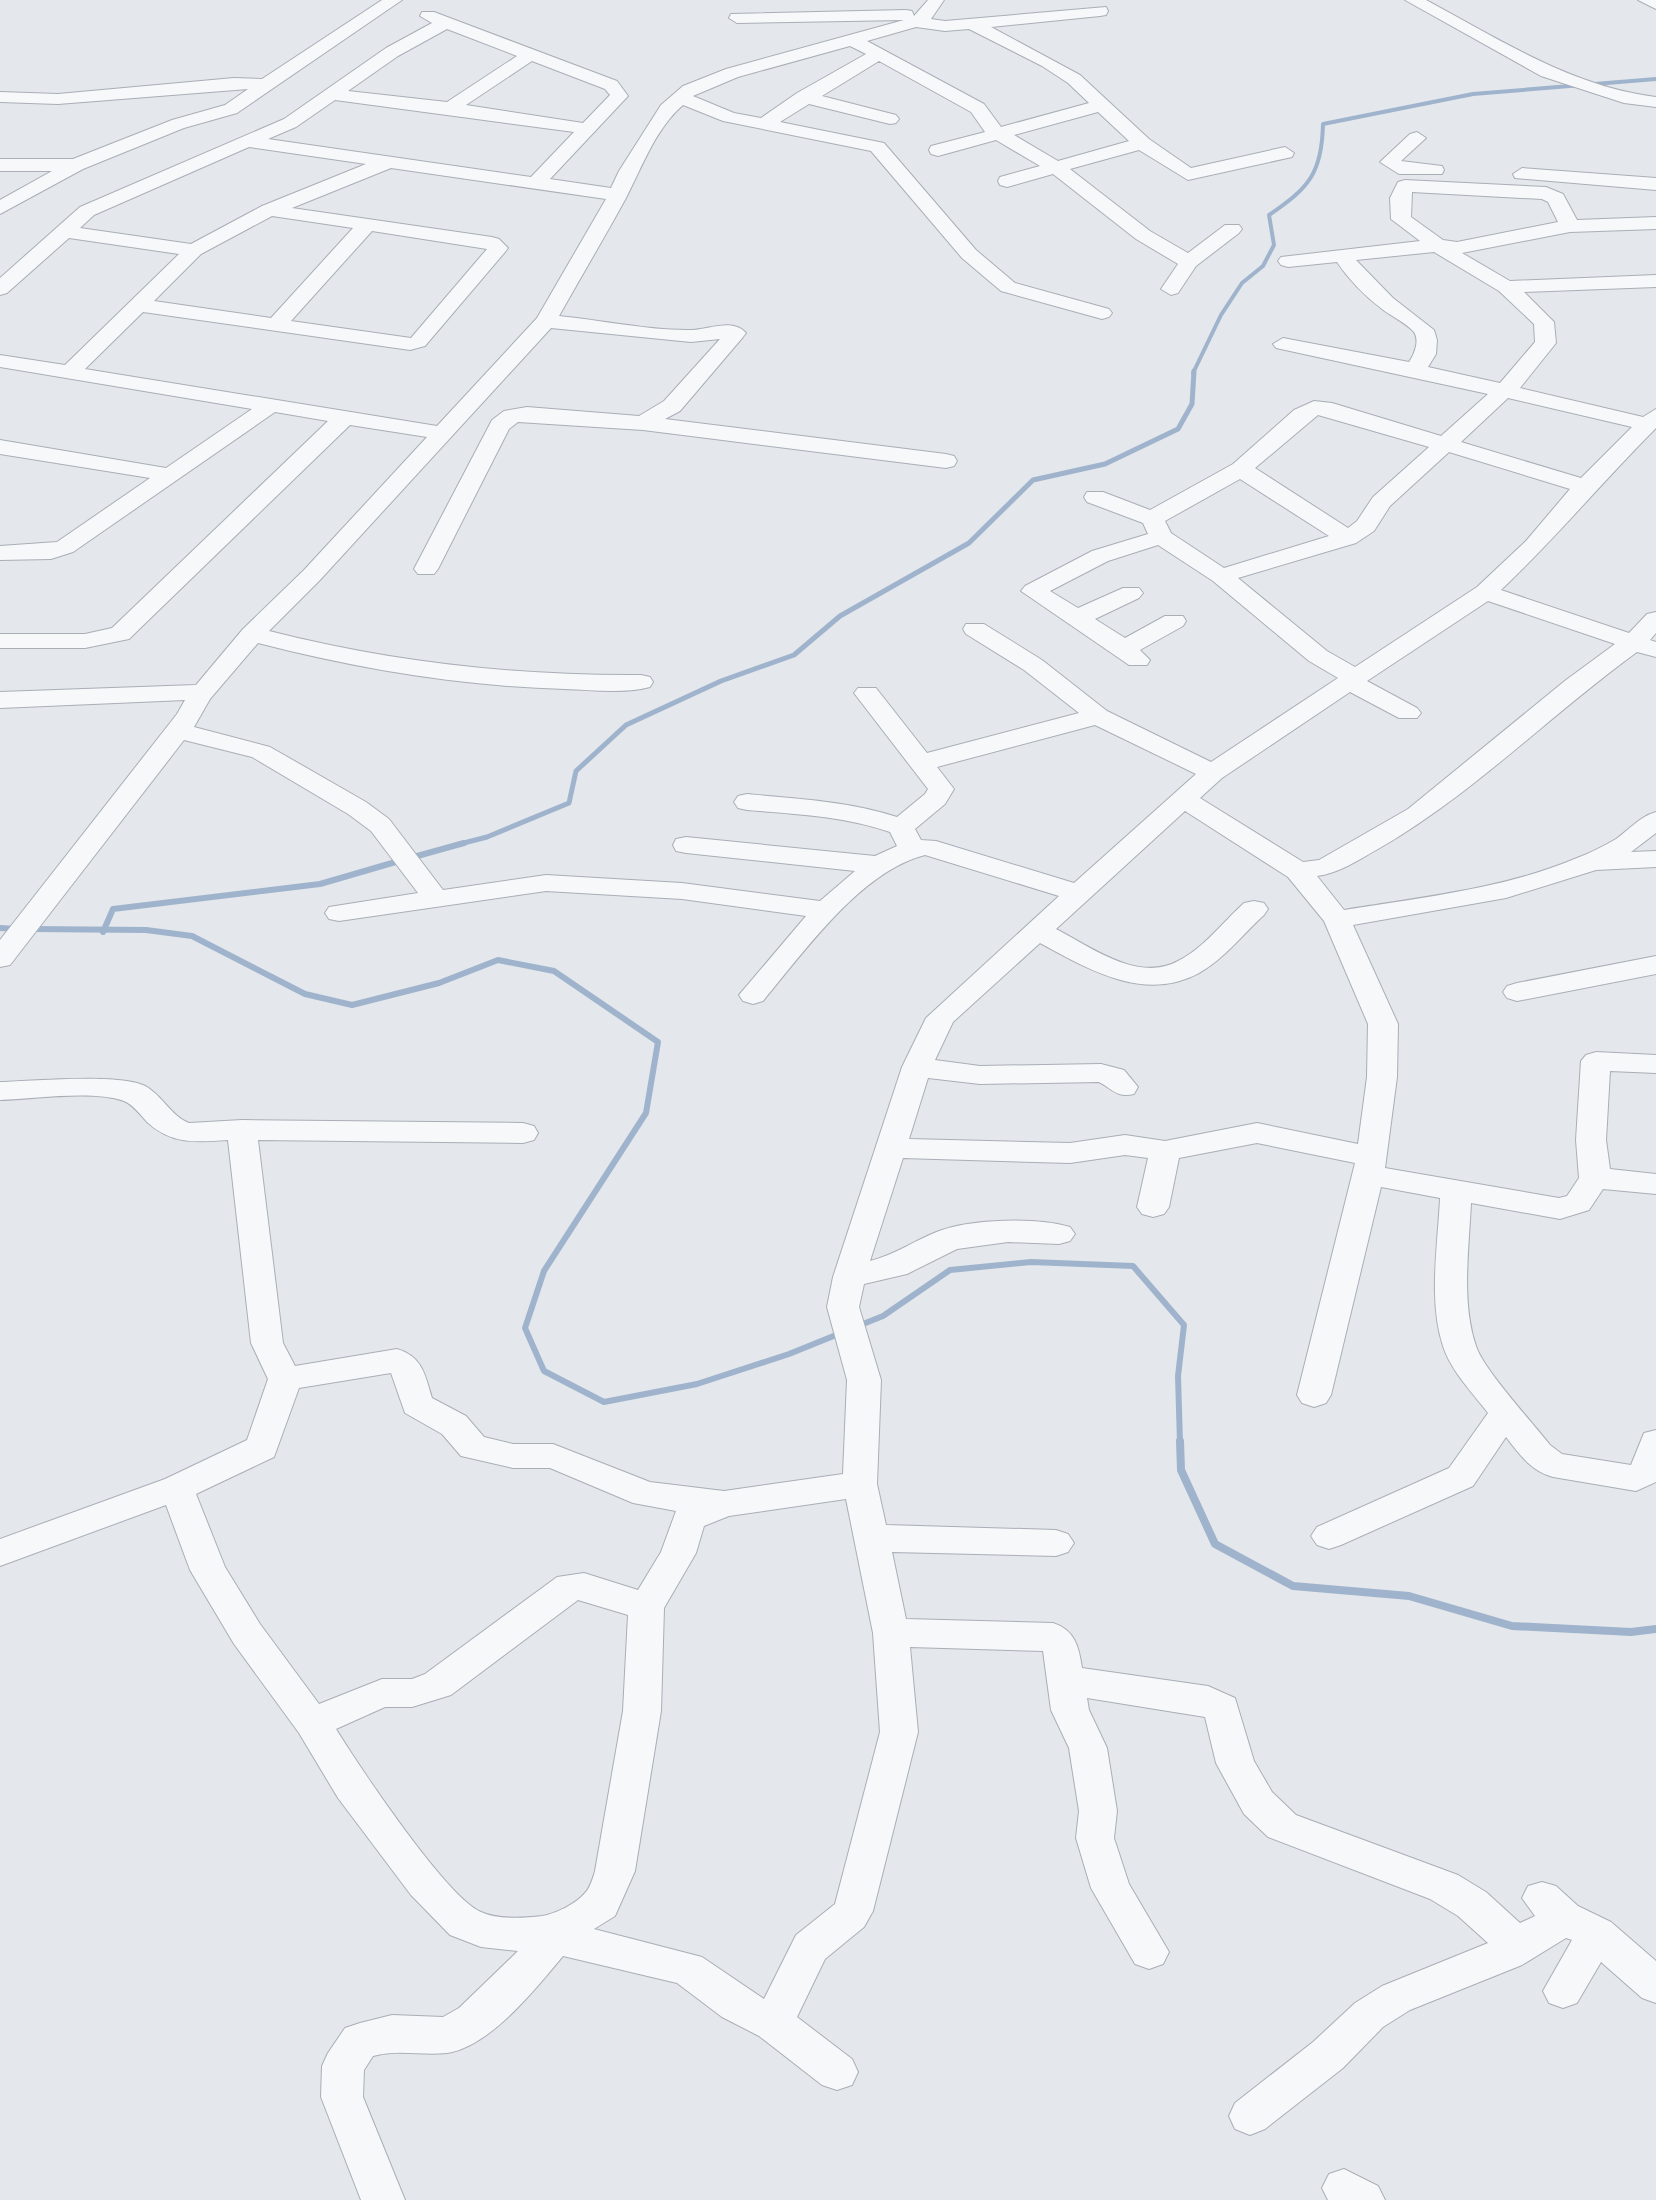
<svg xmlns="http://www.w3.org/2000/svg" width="1656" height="2200" font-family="'DejaVu Sans',sans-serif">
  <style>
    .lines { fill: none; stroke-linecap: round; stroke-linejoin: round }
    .stream-far3 { stroke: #9fb4cc; stroke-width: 4 }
    .stream-far2 { stroke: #9fb4cc; stroke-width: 5 }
    .stream-far1 { stroke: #9fb4cc; stroke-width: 6 }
    .stream { stroke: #9fb4cc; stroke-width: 8 }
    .minor-casing { stroke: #a9aeb7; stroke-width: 2 }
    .minor { fill: #f7f8fa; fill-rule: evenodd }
  </style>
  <rect width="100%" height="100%" fill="#e4e7ec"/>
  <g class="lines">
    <path class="stream-far3" d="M 1193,373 L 1221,315 L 1242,283 L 1263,266 L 1274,245 L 1269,215 C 1309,188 1322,173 1323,124 L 1473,94 L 1656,79"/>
    <path class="stream-far2" d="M 456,845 L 487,837 L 569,803 L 576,771 L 626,725 L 721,681 L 794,655 L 840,616 L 969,543 L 1033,480 L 1105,464 L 1178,429 L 1192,404 L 1194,371"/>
    <g class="stream-far1">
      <path d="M 410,858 L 464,843"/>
      <path d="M 0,928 L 17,929"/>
      <path d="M 32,929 L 146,930 L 192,936 L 305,994 L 352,1005 L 439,983 L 498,960 L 554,971 L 658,1042 L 646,1113 L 544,1271 L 525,1328 L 544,1371 L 604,1402 L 697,1384 L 789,1354 L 841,1333"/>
      <path d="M 103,932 L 113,909 L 320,884 L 399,861"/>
      <path d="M 858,1326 L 883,1316 L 950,1270 L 1031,1262 L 1133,1266 L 1184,1325 L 1178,1376 L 1180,1443"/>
    </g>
    <path class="stream" d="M 1180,1441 L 1181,1470 L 1215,1544 L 1293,1586 L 1409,1596 L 1512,1626 L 1631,1632 L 1656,1629"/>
    <g class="minor-casing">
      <g id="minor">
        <path d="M 382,0 L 402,0 L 237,113 L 184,128 L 83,169 L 0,214 L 0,200 L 52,171 L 0,171 L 0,159 L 73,159 L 172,120 L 225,105 L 248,89 L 58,104 L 0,102 L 0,92 L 58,94 L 234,78 L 262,79 Z"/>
        <path d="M 928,0 L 944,0 L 931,19 L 945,21 L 1106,7 L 1108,11 L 1106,15 L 1100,16 L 991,27 L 1080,75 L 1149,139 L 1191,168 L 1285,147 L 1294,153 L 1292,157 L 1188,180 L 1139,150 L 1070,169 L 1150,231 L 1188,253 L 1225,225 L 1239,225 L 1242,229 L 1239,233 L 1196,266 L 1178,293 L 1171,295 L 1161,289 L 1178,264 L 1136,239 L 1053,174 L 1007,187 L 1000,185 L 998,181 L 1000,177 L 1040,166 L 996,140 L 938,156 L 931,154 L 929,150 L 931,146 L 985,132 L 971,112 L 879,61 L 822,96 L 896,115 L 899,119 L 896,123 L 890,124 L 809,104 L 780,122 L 884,143 L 976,250 L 1015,283 L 1109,309 L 1112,313 L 1109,317 L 1102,319 L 1001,291 L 962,258 L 871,151 L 723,121 L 683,105 C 656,128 642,167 626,198 C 604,238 581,277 559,316 C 601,320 651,331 692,330 C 710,329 733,318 746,333 L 743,337 L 680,411 L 665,419 L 946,454 L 954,456 L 957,461 L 954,466 L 946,468 L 643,430 L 518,422 L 509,429 L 438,569 L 434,574 L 418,574 L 414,569 L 492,420 L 504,411 L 527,407 L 639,416 L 664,401 L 720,339 L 691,342 L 551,328 L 320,580 L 269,631 C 391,662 515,676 641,675 L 650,677 L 653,682 L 650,687 C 623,694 592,690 565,689 C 461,686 358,669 258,643 L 210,699 L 194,727 L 270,747 L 366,802 L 389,819 L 443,890 L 546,875 L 682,883 L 820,901 L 855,871 L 686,853 L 676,851 L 673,845 L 676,839 L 686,837 L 875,856 L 897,846 L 890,832 C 844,816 795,814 747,810 L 738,808 L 734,802 L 738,796 L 747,794 C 797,799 849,801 897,817 L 925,794 L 928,789 L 854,693 L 858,688 L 876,688 L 927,753 L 1079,713 L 1024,670 L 966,634 L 963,629 L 966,624 L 984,624 L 1042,660 L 1107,711 L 1211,762 L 1338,678 L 1309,661 L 1213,581 L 1158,545 L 1108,561 L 1050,591 L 1078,608 L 1123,588 L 1139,588 L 1143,593 L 1139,598 L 1095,619 L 1125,638 L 1165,616 L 1183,616 L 1186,621 L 1183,626 L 1140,650 L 1150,660 L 1147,665 L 1129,665 L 1021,591 L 1025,586 L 1092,551 L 1148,534 L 1143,523 L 1087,502 L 1084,497 L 1087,492 L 1103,492 L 1150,510 L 1233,464 L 1294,410 L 1314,401 L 1332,403 L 1441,436 L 1488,394 L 1276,348 L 1273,344 L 1283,338 L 1409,362 C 1414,355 1420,341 1414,332 C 1406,323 1391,316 1382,309 C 1365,296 1349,280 1337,262 L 1288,267 L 1281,265 L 1278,261 L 1281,257 L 1420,241 L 1391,219 L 1390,198 L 1398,182 L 1405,180 L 1546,187 L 1563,194 L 1577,220 L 1656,217 L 1656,229 L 1570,232 L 1462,253 L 1510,281 L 1656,275 L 1656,287 L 1524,292 L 1554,322 L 1556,343 L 1520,388 L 1643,417 L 1656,409 L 1656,428 C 1603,481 1556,538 1501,590 L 1629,633 L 1647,614 L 1656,612 L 1656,633 L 1650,640 L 1656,642 L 1656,657 L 1637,652 C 1549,716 1472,795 1378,849 C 1358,860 1340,873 1317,876 L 1344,910 C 1422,897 1504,889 1577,858 C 1590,853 1604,846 1616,839 C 1629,830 1640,816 1656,812 L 1656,833 L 1631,852 L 1656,851 L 1656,867 L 1596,870 L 1506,898 L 1353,925 L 1398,1024 L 1397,1077 L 1385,1168 L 1559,1198 L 1567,1196 L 1579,1178 L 1576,1140 L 1581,1061 L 1586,1055 L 1596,1052 L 1656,1055 L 1656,1073 L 1610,1071 L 1606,1140 L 1610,1169 L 1656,1174 L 1656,1194 L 1603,1189 L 1589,1210 L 1560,1219 L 1471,1203 C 1469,1248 1461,1303 1476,1346 C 1483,1369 1533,1423 1550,1445 L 1562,1454 L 1631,1465 L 1644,1433 L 1656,1430 L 1656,1482 L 1636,1491 L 1553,1477 C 1531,1471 1520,1455 1506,1437 L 1473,1486 L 1341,1545 L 1329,1549 L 1317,1545 L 1311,1536 L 1317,1527 L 1449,1468 L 1488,1413 C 1472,1392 1451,1371 1443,1346 C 1428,1301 1438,1244 1440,1198 L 1381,1187 L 1331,1395 L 1326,1403 L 1314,1407 L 1302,1403 L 1297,1395 L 1355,1163 L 1257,1143 L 1179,1158 L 1169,1207 L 1164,1214 L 1153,1217 L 1142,1214 L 1137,1207 L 1148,1158 L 1125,1155 L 1070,1163 L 903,1158 L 870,1261 C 895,1255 915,1240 939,1231 C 972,1219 1037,1217 1070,1227 L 1075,1234 L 1070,1241 L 1059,1244 L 1008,1242 L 957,1249 L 907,1274 L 864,1284 L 859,1307 L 881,1380 L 877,1484 L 886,1525 L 1056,1530 L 1068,1534 L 1074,1543 L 1068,1552 L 1056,1556 L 892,1552 L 906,1619 L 1053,1623 C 1075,1630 1079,1647 1082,1668 L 1208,1686 L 1235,1698 L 1254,1761 L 1272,1792 L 1296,1815 L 1458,1875 L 1486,1892 L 1520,1923 L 1535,1916 L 1522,1898 L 1528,1886 L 1542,1882 L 1556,1886 L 1578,1906 L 1611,1922 L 1656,1961 L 1656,2003 L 1642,1998 L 1601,1962 L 1577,2003 L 1563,2008 L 1549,2003 L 1543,1991 L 1572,1940 L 1566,1938 L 1522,1965 L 1410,2010 L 1383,2027 L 1343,2068 L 1265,2129 L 1250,2135 L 1235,2129 L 1229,2116 L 1235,2103 L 1313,2042 L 1355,2003 L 1382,1986 L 1488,1943 L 1458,1916 L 1430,1899 L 1268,1837 L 1244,1814 L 1222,1774 L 1216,1763 L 1205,1717 L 1087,1698 L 1089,1710 L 1107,1748 L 1117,1811 L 1114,1838 L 1129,1884 L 1169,1952 L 1163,1964 L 1149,1969 L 1135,1964 L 1091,1888 L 1076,1838 L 1079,1811 L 1069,1748 L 1051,1710 L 1043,1651 L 910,1647 L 918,1732 L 873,1911 L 864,1927 L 825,1959 L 797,2017 L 852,2059 L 858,2072 L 852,2085 L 837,2090 L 822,2085 L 759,2036 L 722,2017 L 677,1983 L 563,1956 C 537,1987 490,2047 447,2053 C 422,2056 398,2049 373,2056 L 364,2070 L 363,2097 L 405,2200 L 361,2200 L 321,2097 L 322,2066 L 328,2053 L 345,2028 L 360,2023 L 392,2015 L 443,2017 L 459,2008 L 518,1951 L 481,1947 L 450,1935 L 411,1895 L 338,1798 L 299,1733 L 234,1644 L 190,1570 L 166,1505 L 0,1566 L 0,1539 L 165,1479 L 247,1440 L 268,1379 L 251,1343 L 228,1140 C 196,1142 172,1145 147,1122 C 141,1115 132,1104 124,1101 C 93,1090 34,1099 0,1100 L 0,1082 C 31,1081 121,1073 145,1086 C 162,1095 171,1116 189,1123 L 242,1120 L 523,1123 L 534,1126 L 538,1133 L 534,1140 L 523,1143 L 258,1140 L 283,1343 L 295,1366 L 397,1349 C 423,1357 425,1375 432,1398 L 466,1416 L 484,1437 L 513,1444 L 553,1444 L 650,1482 L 724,1491 L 843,1474 L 847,1380 L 827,1307 L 833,1277 L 902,1067 L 926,1018 L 1059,896 L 925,855 C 861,871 804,952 763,1001 L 753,1004 L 743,1001 L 739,995 L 806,916 L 682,899 L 546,891 L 339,921 L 329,919 L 325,913 L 329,907 L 418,893 L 371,831 L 348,814 L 252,757 L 184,740 L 10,965 L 0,967 L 0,940 L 177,714 L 185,700 L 0,708 L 0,692 L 196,685 L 243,629 L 304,570 L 427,437 L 350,425 L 129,639 L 85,648 L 0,648 L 0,634 L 85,634 L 112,628 L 328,421 L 275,412 L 73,552 L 51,559 L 0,560 L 0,546 L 57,542 L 150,478 L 0,454 L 0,440 L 166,468 L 252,409 L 0,367 L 0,355 L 65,365 L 179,254 L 69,238 L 7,293 L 0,295 L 0,278 L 80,207 L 284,119 L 386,48 L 432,23 L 420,16 L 422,12 L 434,12 L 617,81 L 628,96 L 550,179 L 611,188 L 619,171 L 661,105 L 683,86 L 726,69 L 904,20 L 737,23 L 729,18 L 731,14 L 906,10 L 912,11 L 914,16 ZM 916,27 L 945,31 L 969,29 L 1042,66 L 1068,83 L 1089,103 L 1001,127 L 984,104 L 867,41 ZM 447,29 L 517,56 L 447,102 L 348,91 L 398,56 ZM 850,46 L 866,54 L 797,93 L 761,118 L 734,113 L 693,96 L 738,77 ZM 532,61 L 605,89 L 610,95 L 583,123 L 466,105 ZM 335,100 L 574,132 L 531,177 L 268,139 L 296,127 ZM 1098,112 L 1129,141 L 1058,161 L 1014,135 ZM 249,147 L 366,164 L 262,206 L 191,244 L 80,228 L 94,215 ZM 391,168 L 606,199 L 537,318 L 437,426 L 85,369 L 143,312 L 410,350 L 425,346 L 505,252 L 508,248 L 499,239 L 492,237 L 292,208 ZM 1412,192 L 1542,199 L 1548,202 L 1558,222 L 1457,242 L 1443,240 L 1411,217 ZM 272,216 L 353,228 L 271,318 L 154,301 L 201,254 ZM 372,231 L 487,249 L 411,338 L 291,321 ZM 1434,252 L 1499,291 L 1534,324 L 1535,342 L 1500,383 L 1428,367 L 1436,354 L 1437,340 L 1434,330 L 1393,298 L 1356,260 ZM 1508,398 L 1632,427 L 1581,478 L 1461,442 ZM 1318,415 L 1429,447 L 1373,497 L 1357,521 L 1348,528 L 1255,468 ZM 1449,452 L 1570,489 L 1526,541 L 1477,587 L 1355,667 L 1327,651 L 1238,578 L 1356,543 L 1374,531 L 1390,506 ZM 1240,479 L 1329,536 L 1224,568 L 1171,533 L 1165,521 ZM 1488,601 L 1615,644 L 1566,680 L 1408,809 L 1319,860 L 1303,862 L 1200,798 L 1222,778 L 1350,692 L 1399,718 L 1417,718 L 1421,713 L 1417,708 L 1367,681 ZM 1095,725 L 1196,774 L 1074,883 L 936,841 L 921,840 L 915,829 L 945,804 L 954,789 L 937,767 ZM 1185,811 L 1288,877 L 1324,921 L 1368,1024 L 1367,1077 L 1358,1144 L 1257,1123 L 1165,1141 L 1125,1135 L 1070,1143 L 909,1139 L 928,1078 L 980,1084 L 1099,1082 C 1113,1089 1116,1098 1134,1094 L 1138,1087 L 1124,1070 L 1101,1064 L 980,1066 L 935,1060 L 953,1022 L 1040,943 C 1088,969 1144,1003 1199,973 C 1224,959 1243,934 1264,915 L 1268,909 L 1264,903 L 1254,901 L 1244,903 C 1223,922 1204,948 1178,961 C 1138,983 1091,947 1056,929 ZM 391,1373 L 405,1413 L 442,1434 L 461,1456 L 513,1468 L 550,1468 L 633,1503 L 676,1511 L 661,1552 L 638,1590 L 584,1573 L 557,1577 L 425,1674 L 412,1679 L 382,1679 L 319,1704 L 260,1624 L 225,1567 L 196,1494 L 274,1457 L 299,1388 ZM 846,1499 L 873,1633 L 880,1732 L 835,1904 L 796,1935 L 764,1999 L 702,1957 L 594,1929 L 615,1916 L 635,1871 L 661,1711 L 664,1608 L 696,1553 L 704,1526 L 729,1516 ZM 578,1600 L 628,1615 L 623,1711 L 595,1871 C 593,1878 590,1888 585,1893 C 576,1904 555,1914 542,1916 C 524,1918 498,1920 481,1912 C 446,1897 359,1766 336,1729 L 385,1707 L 412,1707 L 451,1695 Z"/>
        <path d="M 1405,0 L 1426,0 C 1499,39 1572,87 1656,97 L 1656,107 L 1624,103 L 1541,76 Z"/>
        <path d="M 1638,0 L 1656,0 L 1656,9 Z"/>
        <path d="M 1417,132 L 1426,138 L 1401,161 L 1442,166 L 1444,170 L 1442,174 L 1399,174 L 1380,162 L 1410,134 Z"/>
        <path d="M 1522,168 L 1656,178 L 1656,190 L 1515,178 L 1513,174 Z"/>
        <path d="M 1656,956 L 1656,974 L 1517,1001 L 1507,998 L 1503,992 L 1507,986 L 1517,983 Z"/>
        <path d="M 1344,2169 L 1378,2186 L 1385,2200 L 1328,2200 L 1322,2188 L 1329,2174 Z"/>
      </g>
    </g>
    <use href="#minor" class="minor"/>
  </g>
</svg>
